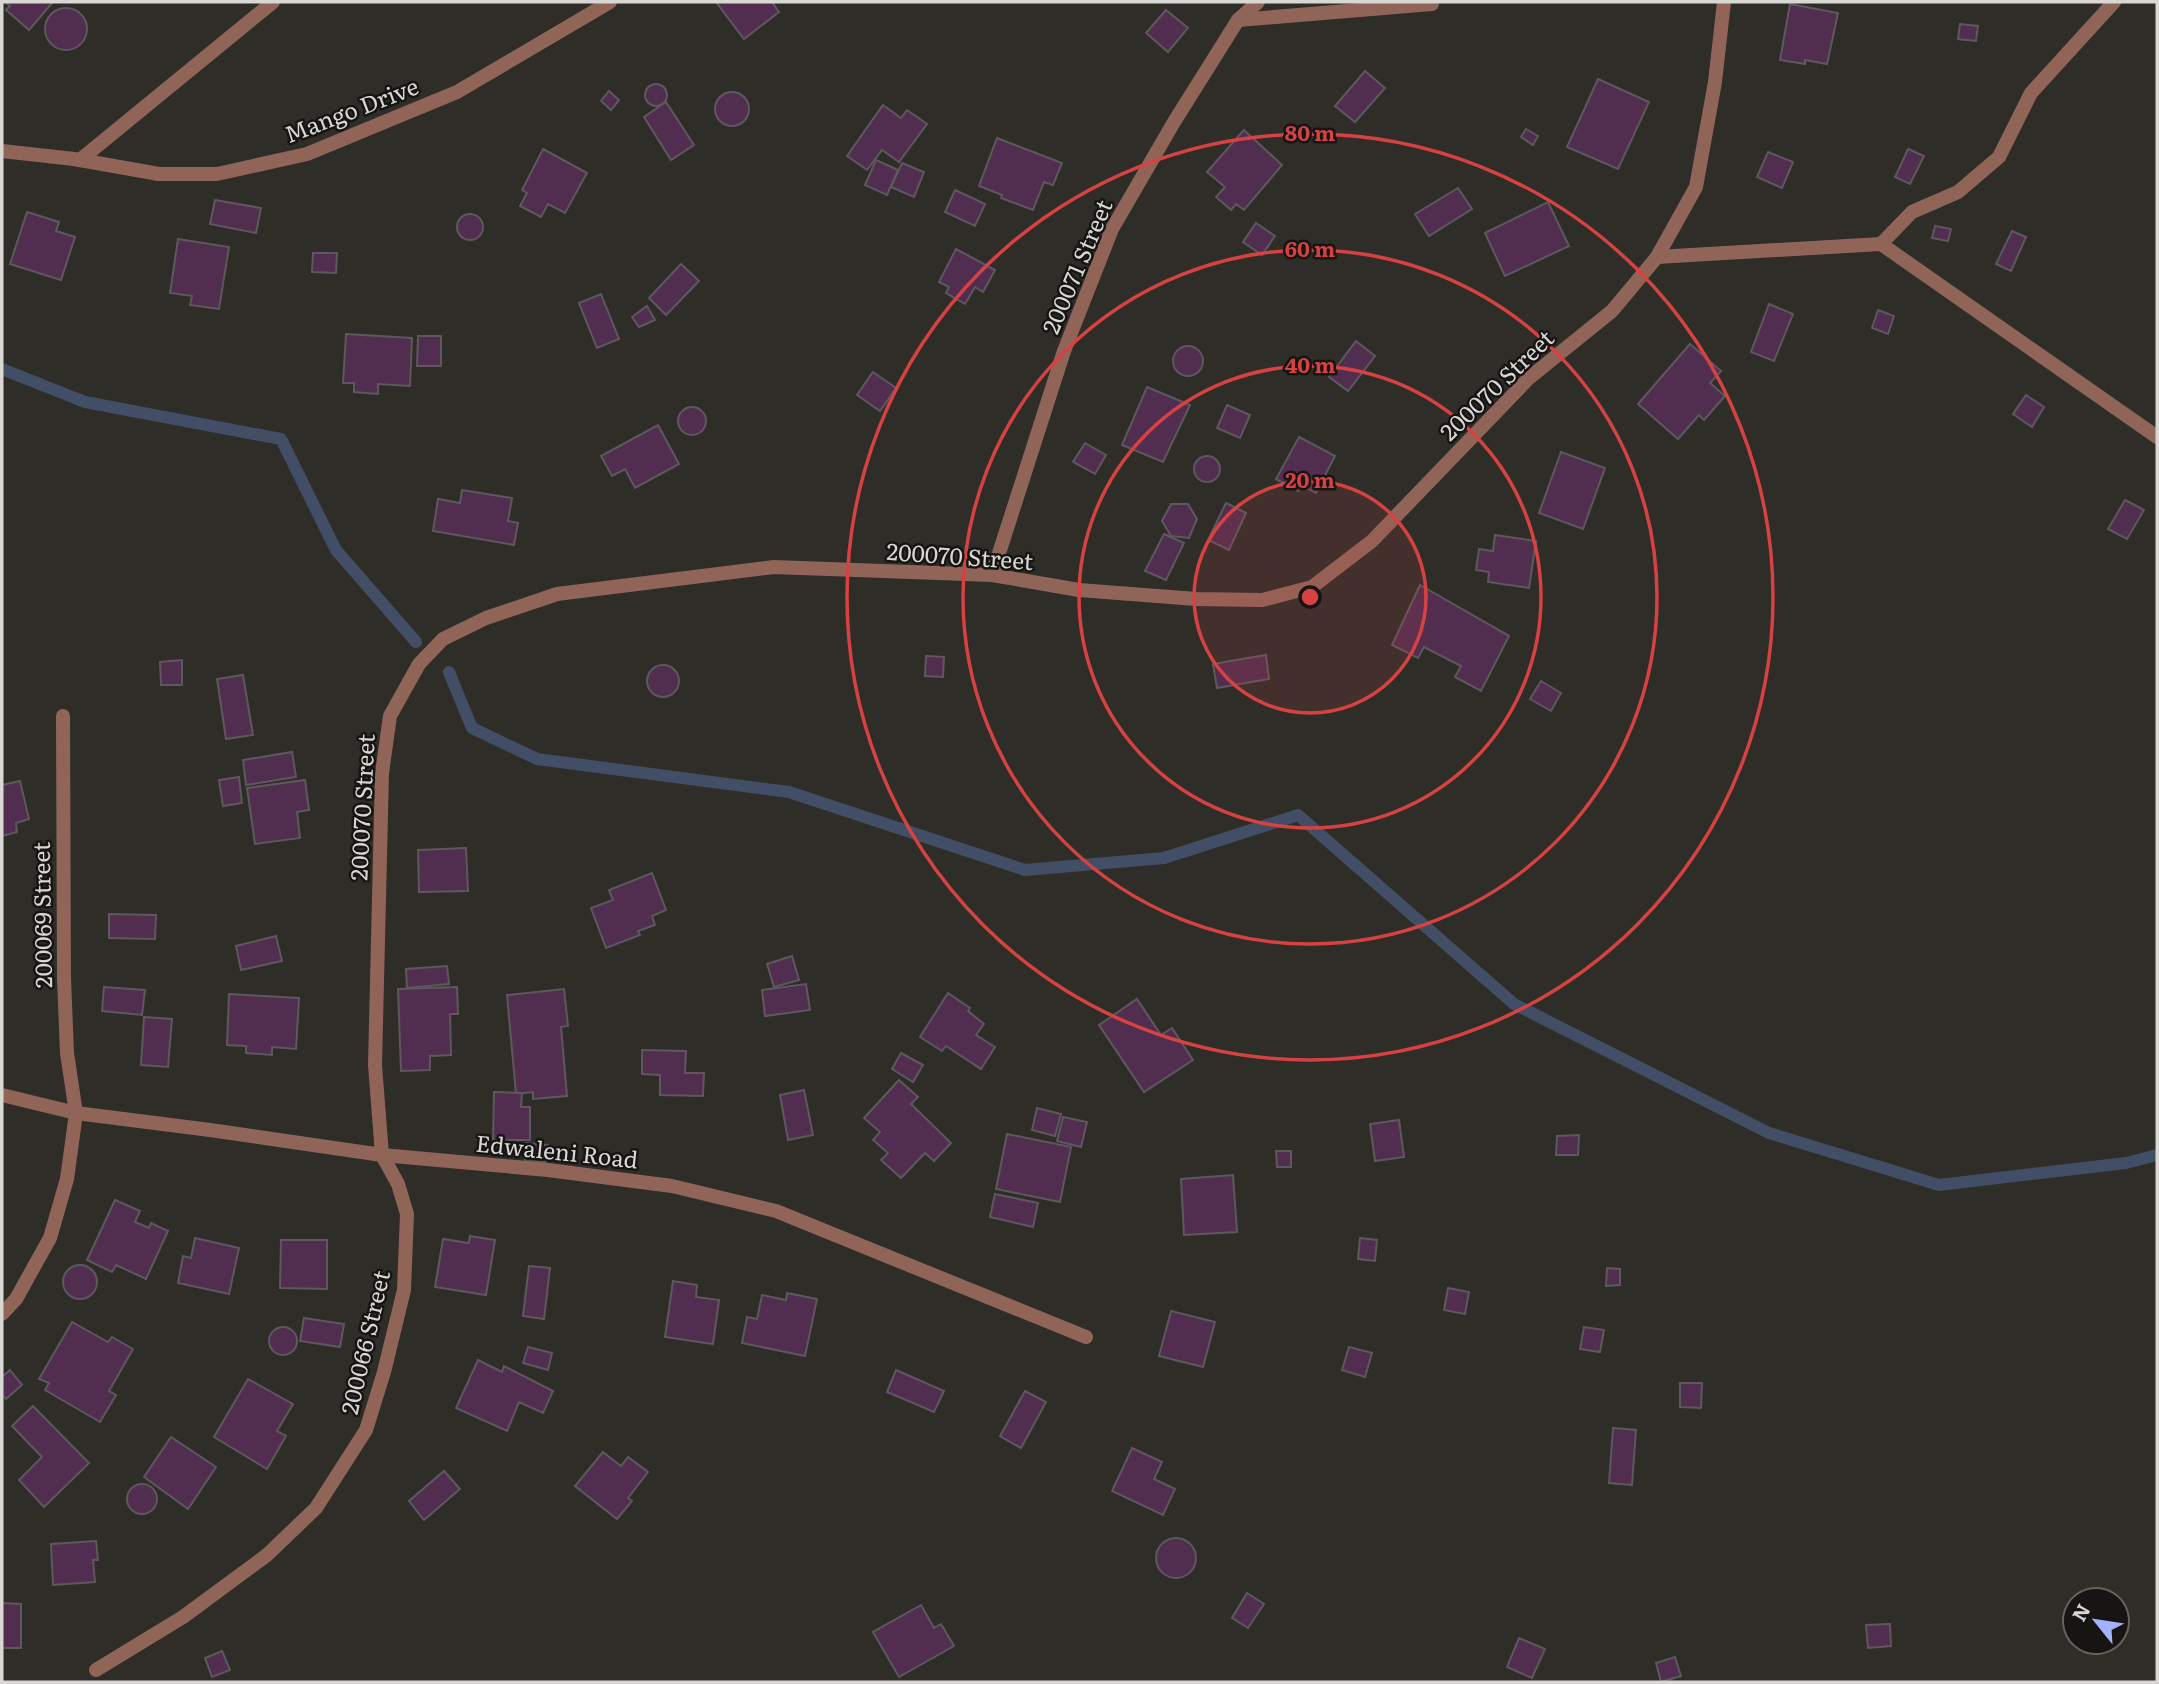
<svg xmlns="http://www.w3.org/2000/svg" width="2159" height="1684" font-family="Literata,serif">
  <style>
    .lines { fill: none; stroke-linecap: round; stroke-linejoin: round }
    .stream { stroke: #424e66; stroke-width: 12 }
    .building { fill: #512e4f; stroke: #5d585d; stroke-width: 2 }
    .street { stroke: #906557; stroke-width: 14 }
    .ring { fill: none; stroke: #d64242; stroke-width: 3.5 }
    .labels { text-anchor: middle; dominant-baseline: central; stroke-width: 5; stroke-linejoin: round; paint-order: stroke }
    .street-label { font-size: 23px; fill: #d8d7d4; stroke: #161513 }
    .centre { fill: #d64242; stroke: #161513; stroke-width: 3.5 }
    .ring-label { font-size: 21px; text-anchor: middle; font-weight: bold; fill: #d64242; stroke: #161513; stroke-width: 5; stroke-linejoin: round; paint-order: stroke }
  </style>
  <rect width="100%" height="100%" fill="#2f2d28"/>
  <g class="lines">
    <g class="stream">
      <path d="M 2,369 L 85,402 L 281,439 L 336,550 L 416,642"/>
      <path d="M 449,672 L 472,728 L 537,759 L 789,792 L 1025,870 L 1164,858 L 1298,815 L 1514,1004 L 1769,1133 L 1939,1185 L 2126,1163 L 2157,1155"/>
    </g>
  </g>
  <g class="building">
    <path d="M 5,2 L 53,2 L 29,30 L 6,10 L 10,6 Z"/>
    <path d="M 716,2 L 772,2 L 779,12 L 744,39 Z"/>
    <path d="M 1790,4 L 1838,13 L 1827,64 L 1805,60 L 1805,64 L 1780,60 Z"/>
    <circle cx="66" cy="29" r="21"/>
    <path d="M 1166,10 L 1188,28 L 1168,52 L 1146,33 Z"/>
    <path d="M 1960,24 L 1978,26 L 1976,41 L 1958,39 Z"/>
    <path d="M 1365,71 L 1385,88 L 1355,122 L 1335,106 Z"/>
    <path d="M 1598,79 L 1649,102 L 1618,169 L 1567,147 Z"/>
    <circle cx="656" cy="95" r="11"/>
    <path d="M 609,91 L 619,100 L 611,110 L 601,101 Z"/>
    <circle cx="732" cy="109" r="17"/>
    <path d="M 666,102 L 694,145 L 671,160 L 644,117 Z"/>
    <path d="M 883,105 L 901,118 L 907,110 L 927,124 L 899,162 L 882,150 L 867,170 L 847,156 Z"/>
    <path d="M 1526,129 L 1538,136 L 1533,145 L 1521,137 Z"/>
    <path d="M 1244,130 L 1282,165 L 1244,210 L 1236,204 L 1231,210 L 1216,197 L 1225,187 L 1207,172 Z"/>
    <path d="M 997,138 L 1062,163 L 1053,185 L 1044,182 L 1033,210 L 1001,198 L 1002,195 L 979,186 Z"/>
    <path d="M 543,149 L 587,173 L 565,213 L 548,204 L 541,217 L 520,206 L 527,193 L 522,190 Z"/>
    <path d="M 1908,149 L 1924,156 L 1910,184 L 1895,177 Z"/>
    <path d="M 1768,152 L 1793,162 L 1782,188 L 1757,177 Z"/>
    <path d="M 876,160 L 898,170 L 887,195 L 865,185 Z"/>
    <path d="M 902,163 L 924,172 L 914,197 L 891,187 Z"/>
    <path d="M 1458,188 L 1472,209 L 1429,236 L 1415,214 Z"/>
    <path d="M 955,190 L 985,204 L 975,226 L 945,212 Z"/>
    <path d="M 215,200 L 261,208 L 256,233 L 210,224 Z"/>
    <path d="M 1548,202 L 1569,246 L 1505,276 L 1485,233 Z"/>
    <path d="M 27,212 L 59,222 L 56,231 L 75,237 L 61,280 L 10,264 Z"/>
    <circle cx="470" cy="227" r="13"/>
    <path d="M 1256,223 L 1275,236 L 1262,255 L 1243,242 Z"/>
    <path d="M 1935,226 L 1951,229 L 1948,241 L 1932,238 Z"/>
    <path d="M 2012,231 L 2026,237 L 2011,271 L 1996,264 Z"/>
    <path d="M 178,239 L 229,247 L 219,309 L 190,305 L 192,296 L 170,293 Z"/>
    <path d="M 956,249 L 995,270 L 983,292 L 975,287 L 965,304 L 946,293 L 949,287 L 939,282 Z"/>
    <path d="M 313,253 L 337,253 L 336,273 L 312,272 Z"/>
    <path d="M 681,264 L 699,281 L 666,315 L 649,298 Z"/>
    <path d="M 601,294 L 619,339 L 597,348 L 579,303 Z"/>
    <path d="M 1769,304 L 1793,314 L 1774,361 L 1751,352 Z"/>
    <path d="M 647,306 L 655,320 L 639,327 L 632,317 Z"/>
    <path d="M 1878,310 L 1894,316 L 1888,334 L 1872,328 Z"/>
    <path d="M 346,334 L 412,338 L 410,386 L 378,384 L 378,394 L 354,392 L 354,383 L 343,383 Z"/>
    <path d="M 418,336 L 441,336 L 441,366 L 417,366 Z"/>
    <path d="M 1356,341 L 1375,356 L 1348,391 L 1329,377 Z"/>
    <path d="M 1690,344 L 1721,371 L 1710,383 L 1725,396 L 1704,420 L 1699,415 L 1678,439 L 1638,404 Z"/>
    <circle cx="1188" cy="361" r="15"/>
    <path d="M 873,372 L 896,388 L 880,411 L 857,395 Z"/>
    <path d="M 1147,387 L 1190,405 L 1163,462 L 1122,445 Z"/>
    <path d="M 2026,395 L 2044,407 L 2032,427 L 2013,414 Z"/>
    <path d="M 1227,405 L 1250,415 L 1240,438 L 1217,428 Z"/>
    <circle cx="692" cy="421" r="14"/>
    <path d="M 658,425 L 679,464 L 635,488 L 625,469 L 612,476 L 601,456 Z"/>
    <path d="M 1299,437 L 1335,456 L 1316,493 L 1301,485 L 1298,491 L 1276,479 Z"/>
    <path d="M 1085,443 L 1106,455 L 1095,474 L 1073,462 Z"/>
    <path d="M 1561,452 L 1605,468 L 1583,529 L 1539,513 Z"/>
    <circle cx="1207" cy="469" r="13"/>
    <path d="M 462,490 L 512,498 L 508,521 L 518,523 L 514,545 L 433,531 L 438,499 L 460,503 Z"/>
    <path d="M 2125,500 L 2144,510 L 2127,539 L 2108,529 Z"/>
    <path d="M 1226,503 L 1246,513 L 1229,550 L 1208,540 Z"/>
    <path d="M 1171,504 L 1188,504 L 1197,519 L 1189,538 L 1171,536 L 1162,521 Z"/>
    <path d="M 1164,534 L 1184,543 L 1166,580 L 1145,571 Z"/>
    <path d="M 1495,535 L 1536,541 L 1529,588 L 1488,582 L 1489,572 L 1476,570 L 1479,549 L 1493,551 Z"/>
    <path d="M 1420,585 L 1509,636 L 1481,691 L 1455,677 L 1461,666 L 1424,647 L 1418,658 L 1392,645 Z"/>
    <path d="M 1266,655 L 1269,679 L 1217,688 L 1213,664 Z"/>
    <path d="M 926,656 L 944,657 L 943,677 L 925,676 Z"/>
    <path d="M 182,660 L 182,685 L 161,685 L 160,662 Z"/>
    <circle cx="663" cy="681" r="16"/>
    <path d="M 243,675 L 253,735 L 226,739 L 217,679 Z"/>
    <path d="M 1541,681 L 1561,693 L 1551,711 L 1530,699 Z"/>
    <path d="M 292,752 L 296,777 L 246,785 L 243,760 Z"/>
    <path d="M 239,777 L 242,803 L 223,806 L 219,780 Z"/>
    <path d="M 305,780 L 309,810 L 297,812 L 300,838 L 255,844 L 247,788 Z"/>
    <path d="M 20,781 L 29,819 L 16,823 L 17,832 L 2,836 L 2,785 Z"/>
    <path d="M 466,848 L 468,891 L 419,892 L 418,850 Z"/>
    <path d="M 652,873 L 666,910 L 652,916 L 655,925 L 638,931 L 640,935 L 606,948 L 591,908 L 613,900 L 609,890 Z"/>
    <path d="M 109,914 L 156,915 L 155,939 L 109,938 Z"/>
    <path d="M 276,936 L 282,961 L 241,970 L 236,946 Z"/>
    <path d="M 792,956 L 799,980 L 774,987 L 767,964 Z"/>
    <path d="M 447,966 L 449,984 L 407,988 L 406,969 Z"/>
    <path d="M 806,984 L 810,1010 L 765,1016 L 762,990 Z"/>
    <path d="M 104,987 L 145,990 L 142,1015 L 102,1011 Z"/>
    <path d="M 457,987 L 458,1014 L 450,1014 L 451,1055 L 430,1056 L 430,1070 L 401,1071 L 398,989 Z"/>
    <path d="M 564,989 L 568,1026 L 561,1027 L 567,1096 L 533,1099 L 533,1092 L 516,1094 L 507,995 Z"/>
    <path d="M 948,993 L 970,1008 L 968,1011 L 984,1024 L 976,1035 L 995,1047 L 981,1069 L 946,1046 L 942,1051 L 920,1037 Z"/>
    <path d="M 229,994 L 299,998 L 296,1049 L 272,1047 L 272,1055 L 246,1053 L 246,1046 L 227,1045 Z"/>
    <path d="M 1137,999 L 1161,1035 L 1172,1028 L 1193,1060 L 1144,1092 L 1099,1025 Z"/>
    <path d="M 144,1017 L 172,1019 L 168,1067 L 141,1065 Z"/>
    <path d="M 642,1050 L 686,1051 L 685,1073 L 704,1073 L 703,1096 L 660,1095 L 660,1075 L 642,1074 Z"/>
    <path d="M 901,1053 L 923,1065 L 913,1082 L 892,1069 Z"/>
    <path d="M 899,1080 L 918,1097 L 911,1104 L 951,1143 L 934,1161 L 925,1153 L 901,1178 L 881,1160 L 888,1153 L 873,1140 L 880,1132 L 864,1118 Z"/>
    <path d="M 804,1090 L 813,1135 L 788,1140 L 780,1095 Z"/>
    <path d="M 494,1092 L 522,1093 L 521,1107 L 530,1107 L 530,1140 L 493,1140 Z"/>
    <path d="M 1037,1108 L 1061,1114 L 1055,1136 L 1032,1130 Z"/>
    <path d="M 1063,1117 L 1087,1122 L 1081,1147 L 1057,1141 Z"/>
    <path d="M 1399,1120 L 1404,1157 L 1375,1161 L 1370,1124 Z"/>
    <path d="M 1007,1134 L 1071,1147 L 1060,1202 L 996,1189 Z"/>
    <path d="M 1579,1135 L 1578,1155 L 1556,1155 L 1557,1136 Z"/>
    <path d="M 526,1143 L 548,1145 L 546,1162 L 525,1161 Z"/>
    <path d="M 1276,1151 L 1291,1151 L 1291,1167 L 1277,1167 Z"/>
    <path d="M 1233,1175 L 1237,1232 L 1184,1235 L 1181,1179 Z"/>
    <path d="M 995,1194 L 1038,1203 L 1033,1227 L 990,1217 Z"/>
    <path d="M 115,1200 L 140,1211 L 135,1222 L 149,1228 L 151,1223 L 168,1231 L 146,1279 L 116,1265 L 112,1272 L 87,1260 Z"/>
    <path d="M 470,1236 L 495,1240 L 486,1295 L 435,1287 L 443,1239 L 469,1243 Z"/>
    <path d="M 195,1238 L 239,1248 L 229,1294 L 178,1283 L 183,1256 L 191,1258 Z"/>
    <path d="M 1360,1238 L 1377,1240 L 1375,1261 L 1358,1259 Z"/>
    <path d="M 281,1240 L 327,1240 L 327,1289 L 280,1288 Z"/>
    <circle cx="80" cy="1282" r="17"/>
    <path d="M 529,1266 L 550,1268 L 544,1319 L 523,1316 Z"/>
    <path d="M 1607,1268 L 1620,1269 L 1620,1285 L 1606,1286 Z"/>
    <path d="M 673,1281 L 697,1285 L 696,1297 L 719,1300 L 713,1344 L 665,1337 Z"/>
    <path d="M 1448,1288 L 1469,1292 L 1465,1314 L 1444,1310 Z"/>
    <path d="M 787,1293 L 817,1299 L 805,1356 L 742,1343 L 747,1317 L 757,1319 L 762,1295 L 786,1300 Z"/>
    <path d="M 1171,1311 L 1215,1322 L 1203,1367 L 1159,1356 Z"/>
    <path d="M 304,1318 L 344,1324 L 340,1347 L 300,1341 Z"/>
    <path d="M 72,1322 L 108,1342 L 112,1337 L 133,1349 L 109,1391 L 116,1395 L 100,1422 L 45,1390 L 49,1383 L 39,1379 Z"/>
    <circle cx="283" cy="1341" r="14"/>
    <path d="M 1584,1327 L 1604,1330 L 1600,1352 L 1580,1349 Z"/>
    <path d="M 528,1347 L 552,1353 L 548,1370 L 523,1363 Z"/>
    <path d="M 1349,1347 L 1372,1353 L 1365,1377 L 1342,1370 Z"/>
    <path d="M 478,1360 L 502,1372 L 504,1366 L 553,1391 L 543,1413 L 519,1402 L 507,1431 L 456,1408 Z"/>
    <path d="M 10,1370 L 22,1385 L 6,1399 L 2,1394 L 2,1377 Z"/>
    <path d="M 896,1370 L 944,1391 L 934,1412 L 887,1392 Z"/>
    <path d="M 248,1379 L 293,1404 L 277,1431 L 286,1436 L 267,1469 L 214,1437 Z"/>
    <path d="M 1680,1383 L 1702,1383 L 1701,1408 L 1680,1407 Z"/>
    <path d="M 1025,1391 L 1046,1402 L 1021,1448 L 1000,1436 Z"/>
    <path d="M 33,1406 L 89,1463 L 44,1507 L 19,1480 L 42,1457 L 12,1426 Z"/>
    <path d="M 1613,1428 L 1636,1430 L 1632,1485 L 1609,1483 Z"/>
    <path d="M 171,1437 L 216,1467 L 188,1509 L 144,1477 Z"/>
    <path d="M 1132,1448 L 1162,1462 L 1154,1479 L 1175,1489 L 1163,1515 L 1112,1491 Z"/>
    <path d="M 603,1452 L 621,1466 L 628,1457 L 648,1472 L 628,1498 L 632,1501 L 617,1519 L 575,1486 Z"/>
    <path d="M 444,1471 L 460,1489 L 424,1520 L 409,1501 Z"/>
    <circle cx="142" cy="1499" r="15"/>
    <circle cx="1176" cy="1558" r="20"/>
    <path d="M 96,1541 L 98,1560 L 93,1560 L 95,1582 L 53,1585 L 51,1544 Z"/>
    <path d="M 1247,1593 L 1264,1604 L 1248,1628 L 1232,1618 Z"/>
    <path d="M 2,1603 L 21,1604 L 21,1648 L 2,1648 Z"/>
    <path d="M 921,1605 L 934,1628 L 941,1624 L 954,1646 L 899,1677 L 873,1632 Z"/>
    <path d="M 1890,1624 L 1891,1646 L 1868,1648 L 1866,1625 Z"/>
    <path d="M 1519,1638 L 1545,1649 L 1532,1678 L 1507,1667 Z"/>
    <path d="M 222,1651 L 230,1670 L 212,1677 L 205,1658 Z"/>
    <path d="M 1675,1657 L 1681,1676 L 1661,1682 L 1656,1663 Z"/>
  </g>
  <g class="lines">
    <g class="street">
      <path d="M 1238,20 L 1432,4"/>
      <path d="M 2,151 L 74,159 L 159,174 L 217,174 L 307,154 L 457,92 L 610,2"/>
      <path d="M 80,160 L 273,2"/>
      <path d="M 1881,244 L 1912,212 L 1958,192 L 1999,157 L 2031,93 L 2114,2"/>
      <path d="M 1657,257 L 1881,244 L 2157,437"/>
      <path d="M 992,575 L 1064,351 L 1112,229 L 1174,122 L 1238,20 L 1258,2"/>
      <path d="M 2,1095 L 76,1113 L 210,1130 L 382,1155 L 548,1170 L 672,1186 L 776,1211 L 1086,1337"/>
      <path d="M 2,1314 L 16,1299 L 50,1238 L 67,1179 L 76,1113 L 67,1053 L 64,978 L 63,716"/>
      <path d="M 96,1670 L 183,1617 L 267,1555 L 316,1508 L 366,1430 L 384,1372 L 404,1290 L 407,1214 L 398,1184 L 382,1155 L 375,1065 L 382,773 L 390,716 L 419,664 L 443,639 L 486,618 L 557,594 L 774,567 L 992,575 L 1079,590 L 1196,599 L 1262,600 L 1312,587 L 1372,541 L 1529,378 L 1612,311 L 1657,257 L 1696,187 L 1715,82 L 1724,2"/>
    </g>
  </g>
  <circle cx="1310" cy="597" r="116" fill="#d64242" fill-opacity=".12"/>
  <g class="ring">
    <circle cx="1310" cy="597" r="116"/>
    <circle cx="1310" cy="597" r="231"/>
    <circle cx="1310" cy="597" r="347"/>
    <circle cx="1310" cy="597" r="463"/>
  </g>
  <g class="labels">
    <g class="street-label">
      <text transform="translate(351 109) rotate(-21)">Mango Drive</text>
      <text transform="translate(1076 266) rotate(-67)">200071 Street</text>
      <text transform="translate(1496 384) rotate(-44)">200070 Street</text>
      <text transform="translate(960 555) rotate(4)">200070 Street</text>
      <text transform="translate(361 807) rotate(-87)">200070 Street</text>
      <text transform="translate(41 915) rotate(-91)">200069 Street</text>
      <text transform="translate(557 1150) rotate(6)">Edwaleni Road</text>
      <text transform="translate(364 1342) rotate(-77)">200066 Street</text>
    </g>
  </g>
  <circle cx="1310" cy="597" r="10" class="centre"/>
  <g class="ring-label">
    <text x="1310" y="141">80 m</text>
    <text x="1310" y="257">60 m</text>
    <text x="1310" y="373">40 m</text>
    <text x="1310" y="488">20 m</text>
  </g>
  <rect width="2159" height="1684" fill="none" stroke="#d8d7d4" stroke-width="7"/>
  <g transform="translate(2096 1621) rotate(300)"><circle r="33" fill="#161513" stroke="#646360" stroke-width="2"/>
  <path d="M0-5L12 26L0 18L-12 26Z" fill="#a3b2fd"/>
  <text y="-10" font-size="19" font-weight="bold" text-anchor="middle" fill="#d8d7d4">N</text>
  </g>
</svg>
